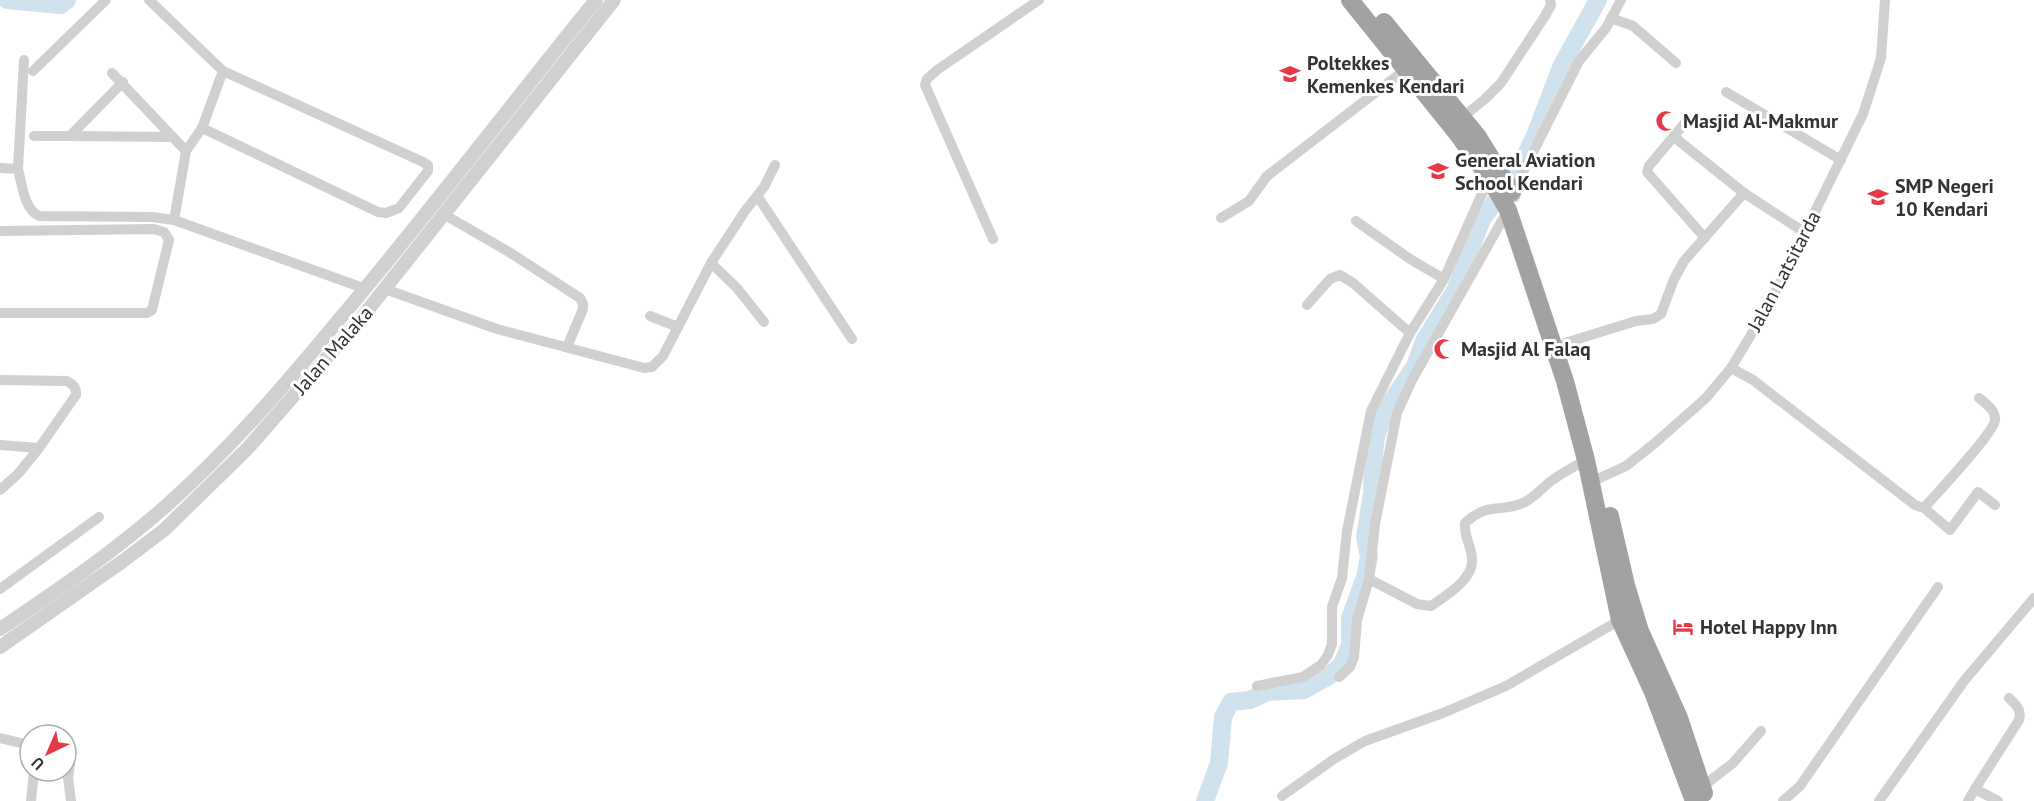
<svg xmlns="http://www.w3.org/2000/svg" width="2034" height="801" font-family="'PT Sans',sans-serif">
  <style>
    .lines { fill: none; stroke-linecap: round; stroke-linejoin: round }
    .river { stroke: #cfe2ee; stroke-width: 18 }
    .minor { stroke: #d0d0d0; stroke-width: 10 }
    .tertiary { stroke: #d0d0d0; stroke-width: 14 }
    .trunk { stroke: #a2a2a2; stroke-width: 18 }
    .labels { text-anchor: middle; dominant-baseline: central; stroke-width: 6; stroke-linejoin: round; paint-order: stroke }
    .poi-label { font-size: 20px; font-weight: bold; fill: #333; stroke: #fff; text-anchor: start }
    .street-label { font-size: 20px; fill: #333; stroke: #fff }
  </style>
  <rect width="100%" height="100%" fill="#fff"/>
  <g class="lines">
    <g class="river">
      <path d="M 7,0 L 61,5 L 67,0"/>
      <path d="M 1205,801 L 1219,763 L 1223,717 L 1231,702 L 1250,700 L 1267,692 L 1304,690 L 1329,676 L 1342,664 L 1350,645 L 1350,618 L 1365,577 L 1369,557 L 1365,537 L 1372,493 L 1373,464 L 1376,437 L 1385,411 L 1415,366 L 1424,341 L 1456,289 L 1482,219 L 1518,171 L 1534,138 L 1562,65 L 1598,0"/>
    </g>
    <g class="minor">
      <path d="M 149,0 L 223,71 L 202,128 L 186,151 L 174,220"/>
      <path d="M 1611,18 L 1633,26 L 1676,63"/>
      <path d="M 33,71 L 106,0"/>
      <path d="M 112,73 L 186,151"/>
      <path d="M 1726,92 L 1841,160"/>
      <path d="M 1463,117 L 1485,99 L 1501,83 L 1545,16 L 1551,5 L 1550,0"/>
      <path d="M 1689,118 L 1649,166 L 1647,172 L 1705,238"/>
      <path d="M 202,128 L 378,212 L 386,213 L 399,208 L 428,171 L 428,165 L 423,162 L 223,71"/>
      <path d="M 34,136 L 70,136 L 123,82"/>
      <path d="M 70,136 L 173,137"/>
      <path d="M 1674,137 L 1744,193"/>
      <path d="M 0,168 L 18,169 C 22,184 24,209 39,216 L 152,217 L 174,220 L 366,289"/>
      <path d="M 18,169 L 24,60"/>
      <path d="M 758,197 L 852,339"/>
      <path d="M 1515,197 L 1522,174 L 1579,61 L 1606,28 L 1621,0"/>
      <path d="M 445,215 L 509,252 L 580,298 L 583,304 L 583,309 L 567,347"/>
      <path d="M 1221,218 L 1249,201 L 1267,176 L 1406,69"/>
      <path d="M 1356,221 L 1410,259 L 1444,279 L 1480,198 L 1490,179"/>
      <path d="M 0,231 L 154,229 L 164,232 L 169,240 L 152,310 L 147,313 L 0,313"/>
      <path d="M 993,239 L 925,85 L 927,79 L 937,70 L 1039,0"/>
      <path d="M 711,263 L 737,288 L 764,322"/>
      <path d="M 385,289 L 497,329 L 644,368 L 652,367 L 663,356 L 711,263 L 745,211 L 764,187 L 775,165"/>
      <path d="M 1307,305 L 1330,279 L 1340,275 L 1353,283 L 1410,333"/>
      <path d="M 650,316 L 678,327"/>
      <path d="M 1565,343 L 1636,321 L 1653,319 L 1661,314 L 1674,279 L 1684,261 L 1744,193 L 1804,232"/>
      <path d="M 1731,368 L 1753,380 L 1915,505 L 1924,508 L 1950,530 L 1978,492 L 1995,505"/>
      <path d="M 0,380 L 67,381 C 73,384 77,388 76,395 L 39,448 L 0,445"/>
      <path d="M 1591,482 L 1626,466 L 1655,443 L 1706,398 L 1731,368 L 1769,305 L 1863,114 L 1881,58 L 1885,0"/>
      <path d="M 0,490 L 18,474 L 39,448"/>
      <path d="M 1924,508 C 1936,494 1994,433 1995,420 C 1996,410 1985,403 1979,398"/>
      <path d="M 1369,579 L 1417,604 L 1431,606 C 1445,596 1473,580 1472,560 C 1472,546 1464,539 1465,523 C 1490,500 1502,514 1525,502 C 1535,497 1542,488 1550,482 C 1561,473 1574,467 1586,460"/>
      <path d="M 0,589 L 99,517"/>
      <path d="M 1339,677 L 1350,667 L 1354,657 L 1357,620 L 1369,579 L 1375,524 L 1397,413 L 1412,380 L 1508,210"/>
      <path d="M 1257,686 L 1303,677 L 1321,665 L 1328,655 L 1332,644 L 1332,607 L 1342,578 L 1347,531 L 1371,411 L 1410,333 L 1444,279"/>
      <path d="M 0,738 L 30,745"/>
      <path d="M 66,758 L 70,764 L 68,778 L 71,801"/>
      <path d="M 1702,787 L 1733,763 L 1761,731"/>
      <path d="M 1282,796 L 1334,759 L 1365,741 L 1443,713 L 1506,686 L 1620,620"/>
      <path d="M 31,801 L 34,771"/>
      <path d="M 1783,801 L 1800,786 L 1938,587"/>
      <path d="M 1879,801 L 1964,681 L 2034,598"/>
      <path d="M 1968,801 L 1975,789"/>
      <path d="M 1998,801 L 1975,789 L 2019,720 C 2022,709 2016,705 2009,698"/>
    </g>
    <g class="tertiary">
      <path d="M 0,629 C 58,590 115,551 167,505 C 230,449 284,386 337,322 C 426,217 509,107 596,0"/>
      <path d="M 0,647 L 123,561 L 164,530 L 247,449 L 359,321 L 614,0"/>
    </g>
    <g class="trunk">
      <path d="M 1350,0 L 1457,133 L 1490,179 L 1508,210 L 1565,381 L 1586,460 L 1620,620 L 1653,692 L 1694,801"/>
      <path d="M 1384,22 L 1478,137 L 1512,192"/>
      <path d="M 1610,516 L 1626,585 L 1640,631 L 1679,718 L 1704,793"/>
    </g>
  </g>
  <defs>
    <g id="university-bare" transform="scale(1.62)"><path d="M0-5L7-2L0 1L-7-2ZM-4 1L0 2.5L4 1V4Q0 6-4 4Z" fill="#e63946" stroke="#fff" stroke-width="2.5" paint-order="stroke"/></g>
    <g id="mosque-bare" transform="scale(1.62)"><path d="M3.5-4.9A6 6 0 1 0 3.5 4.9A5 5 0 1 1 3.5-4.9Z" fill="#e63946" stroke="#fff" stroke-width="2.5" paint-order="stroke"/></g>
    <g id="school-bare" transform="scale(1.62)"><path d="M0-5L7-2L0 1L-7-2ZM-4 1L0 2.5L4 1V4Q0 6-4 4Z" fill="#e63946" stroke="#fff" stroke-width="2.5" paint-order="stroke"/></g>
    <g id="hotel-bare" transform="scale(1.62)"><path d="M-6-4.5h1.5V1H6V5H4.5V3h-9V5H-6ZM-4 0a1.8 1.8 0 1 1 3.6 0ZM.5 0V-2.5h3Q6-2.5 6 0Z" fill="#e63946" stroke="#fff" stroke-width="2.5" paint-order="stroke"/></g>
  </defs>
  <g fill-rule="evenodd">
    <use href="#university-bare" x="1290" y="74"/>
    <use href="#mosque-bare" x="1666" y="121"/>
    <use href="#school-bare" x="1438" y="171"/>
    <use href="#school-bare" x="1878" y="197"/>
    <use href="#mosque-bare" x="1444" y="349"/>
    <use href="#hotel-bare" x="1683" y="627"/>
  </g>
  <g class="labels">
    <g class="poi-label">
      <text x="1307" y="63">Poltekkes<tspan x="1307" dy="23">Kemenkes Kendari</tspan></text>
      <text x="1683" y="121">Masjid Al-Makmur</text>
      <text x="1455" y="160">General Aviation<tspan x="1455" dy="23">School Kendari</tspan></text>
      <text x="1895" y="186">SMP Negeri<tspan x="1895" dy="23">10 Kendari</tspan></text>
      <text x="1461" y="349">Masjid Al Falaq</text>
      <text x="1700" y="627">Hotel Happy Inn</text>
    </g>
    <g class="street-label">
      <text transform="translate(1784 271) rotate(-62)">Jalan Latsitarda</text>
      <text transform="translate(333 350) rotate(-49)">Jalan Malaka</text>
    </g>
  </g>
  <g transform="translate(48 753) rotate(224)"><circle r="28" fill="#ffffff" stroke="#adadad" stroke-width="1.5"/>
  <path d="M0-4.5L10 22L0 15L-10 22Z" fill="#e63946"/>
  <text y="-9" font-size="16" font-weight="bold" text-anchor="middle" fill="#333333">U</text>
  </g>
</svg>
